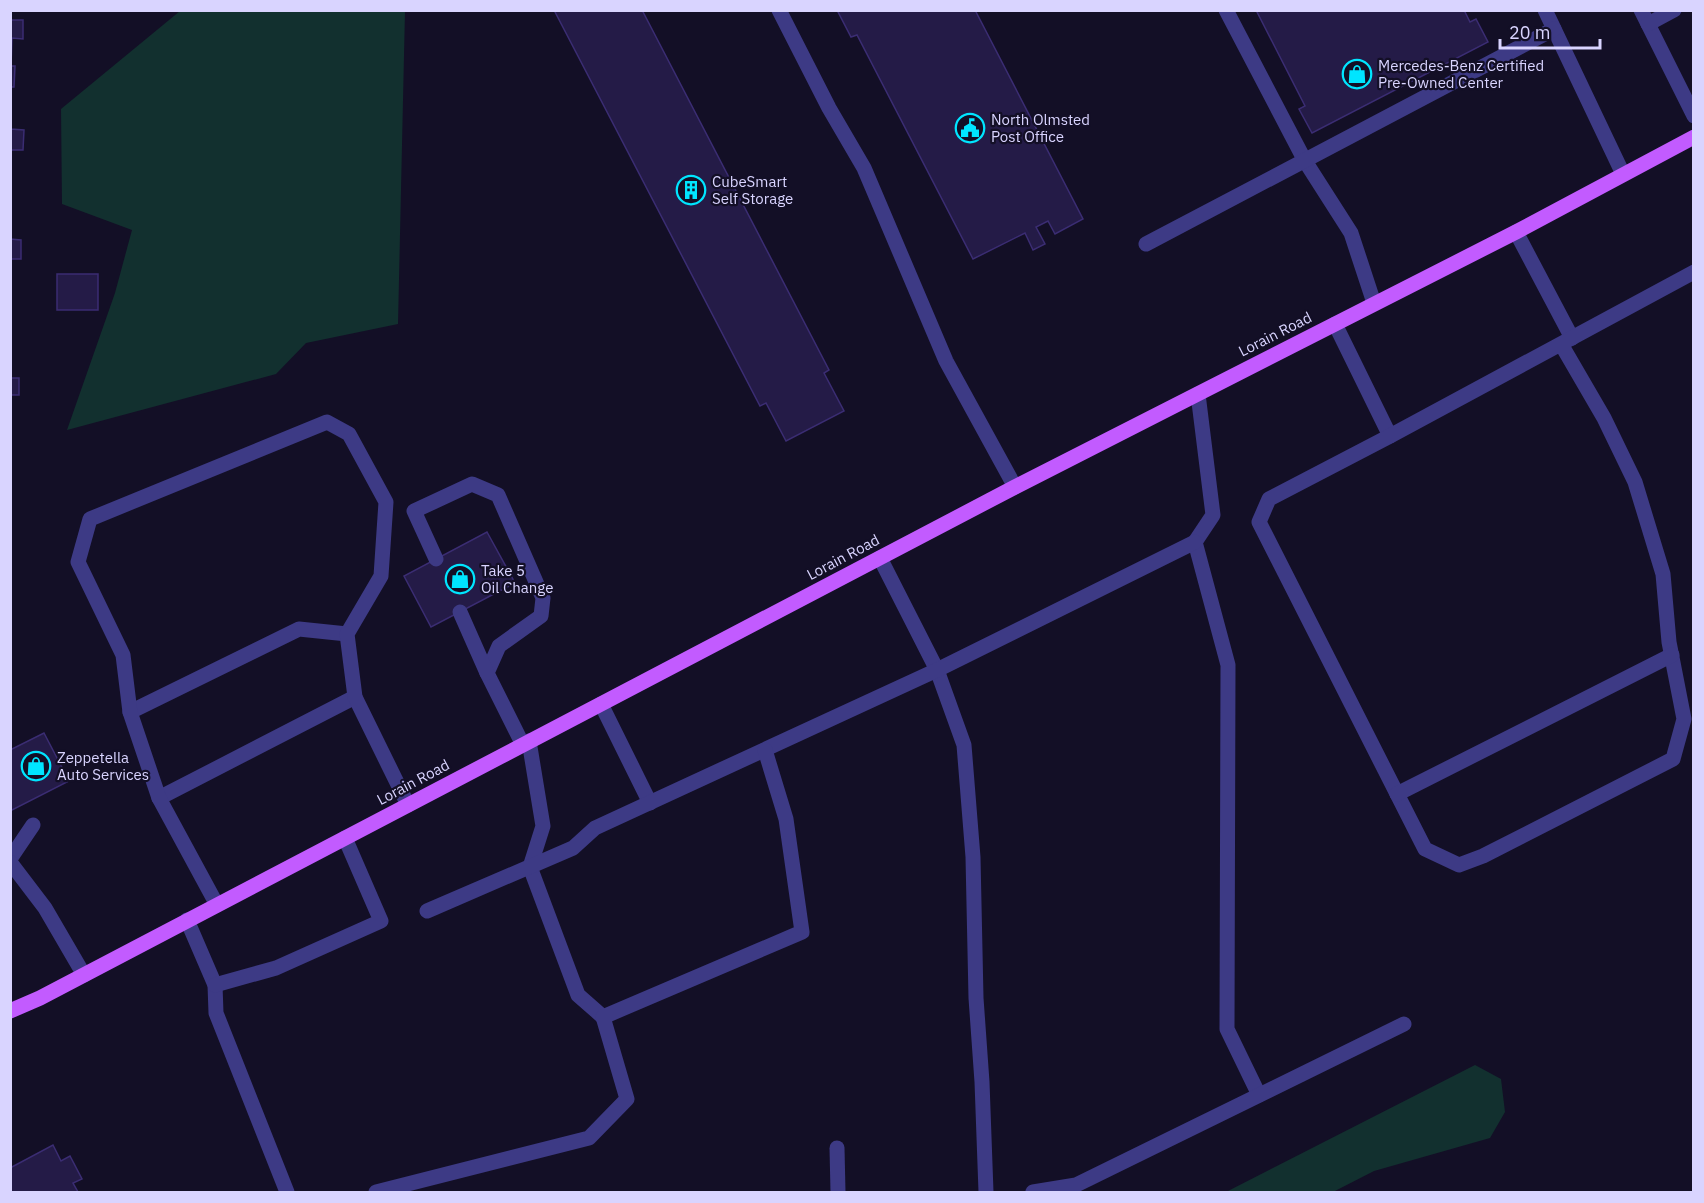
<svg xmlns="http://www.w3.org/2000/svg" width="1704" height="1203" font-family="'IBM Plex Sans',sans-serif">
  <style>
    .green { fill: #12302f }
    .building { fill: #241b47; stroke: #3b2d73; stroke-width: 1.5 }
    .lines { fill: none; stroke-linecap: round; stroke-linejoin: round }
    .service { stroke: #3d3a85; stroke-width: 15 }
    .primary { stroke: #c25bff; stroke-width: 15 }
    .labels { text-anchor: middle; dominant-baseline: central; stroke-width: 4.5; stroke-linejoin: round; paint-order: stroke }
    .poi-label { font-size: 15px; fill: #d9d4ff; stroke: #130f26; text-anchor: start }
    .street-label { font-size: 15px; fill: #d9d4ff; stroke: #130f26 }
  </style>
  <rect width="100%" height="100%" fill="#130f26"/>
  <g class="green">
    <path d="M 180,11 L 405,11 L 398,324 L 306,343 L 276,374 L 67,430 L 115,293 L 132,230 L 62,204 L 61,109 Z"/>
    <path d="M 1475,1065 L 1501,1079 L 1505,1112 L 1490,1138 L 1374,1171 L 1333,1192 L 1226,1192 Z"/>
  </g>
  <g class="building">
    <path d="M 10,10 L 11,20 L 23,20 L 23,39 L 12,38 L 11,66 L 15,66 L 14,87 L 10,87 Z"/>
    <path d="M 554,10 L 642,10 L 829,370 L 824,373 L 844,411 L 786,441 L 766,403 L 760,406 Z"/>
    <path d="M 837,10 L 975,10 L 1083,219 L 1055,234 L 1048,221 L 1036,227 L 1045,244 L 1033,250 L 1025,233 L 973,259 L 857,35 L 851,37 Z"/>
    <path d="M 1256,10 L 1464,10 L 1470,22 L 1476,19 L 1488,42 L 1312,133 L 1299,109 L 1305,106 Z"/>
    <path d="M 10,109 L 11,129 L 24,130 L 23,150 L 10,150 Z"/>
    <path d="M 10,239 L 21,240 L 21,259 L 10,259 Z"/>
    <rect x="57" y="274" width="41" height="36"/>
    <rect x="10" y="378" width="9" height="17"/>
    <path d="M 487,532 L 515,583 L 431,627 L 404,576 Z"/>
    <path d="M 44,733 L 69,781 L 10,811 L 10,750 Z"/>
    <path d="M 53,1145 L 61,1161 L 70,1156 L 82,1179 L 73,1183 L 78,1192 L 10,1192 L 10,1168 Z"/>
  </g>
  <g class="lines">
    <g class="service">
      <path d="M 779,10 L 829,108 L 864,168 L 946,361 L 1015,487"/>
      <path d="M 1226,10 L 1305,161 L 1351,233 L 1374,303"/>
      <path d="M 1545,10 L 1623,174"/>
      <path d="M 1641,10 L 1694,116"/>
      <path d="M 1648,24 L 1674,10"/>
      <path d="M 1516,232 L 1572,338"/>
      <path d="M 1146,244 L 1554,29"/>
      <path d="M 1335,324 L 1390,436"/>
      <path d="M 1561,344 L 1604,418 L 1635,482 L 1663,574 L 1669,642 L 1684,719 L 1673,759 L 1483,856 L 1459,865 L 1425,849 L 1259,522 L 1269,499 L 1390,436 L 1694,272"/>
      <path d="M 1198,394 L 1213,515 L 1195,542 L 1228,665 L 1227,1029 L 1259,1095"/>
      <path d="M 880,558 L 937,670 L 964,745 L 973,857 L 976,998 L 982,1082 L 986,1192"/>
      <path d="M 436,559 L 414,511 L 472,484 L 498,495 L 543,598 L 541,616 L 499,646 L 487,673 L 523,745"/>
      <path d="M 460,612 L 487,673"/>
      <path d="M 601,704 L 650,803"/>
      <path d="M 130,712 L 299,629 L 347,634"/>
      <path d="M 529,741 L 543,826 L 530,867 L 578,995 L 603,1017"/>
      <path d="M 1397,794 L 1672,655"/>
      <path d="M 159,798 L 355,697"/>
      <path d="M 10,859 L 33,825"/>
      <path d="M 10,862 L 45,908 L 84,975"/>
      <path d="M 217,905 L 159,798 L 130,712 L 123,655 L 78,562 L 90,519 L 327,422 L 349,434 L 386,502 L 381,576 L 347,634 L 355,697 L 408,805"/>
      <path d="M 427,911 L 573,848 L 595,828 L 937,670 L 1195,542"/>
      <path d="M 187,920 L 215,985 L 216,1013 L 287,1192"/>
      <path d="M 215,985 L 276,968 L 381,921 L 345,838"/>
      <path d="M 837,1148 L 838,1192"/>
      <path d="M 376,1192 L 589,1138 L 627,1099 L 603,1017 L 802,932 L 786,819 L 765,750"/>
      <path d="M 1033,1192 L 1076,1185 L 1404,1024"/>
    </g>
    <path class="primary" d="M 10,1011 L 40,998 L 1015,487 L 1516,232 L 1694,137"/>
  </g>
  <defs>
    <g id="shop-ring" transform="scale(1.5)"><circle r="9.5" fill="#130f26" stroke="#00e5ff" stroke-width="1.5"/><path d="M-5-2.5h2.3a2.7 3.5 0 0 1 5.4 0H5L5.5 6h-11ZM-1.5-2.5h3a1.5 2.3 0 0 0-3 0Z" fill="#00e5ff"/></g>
    <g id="civic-ring" transform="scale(1.5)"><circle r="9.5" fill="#130f26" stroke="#00e5ff" stroke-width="1.5"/><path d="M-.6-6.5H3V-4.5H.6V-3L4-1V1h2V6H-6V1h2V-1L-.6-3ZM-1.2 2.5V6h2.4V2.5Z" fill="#00e5ff"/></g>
    <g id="building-ring" transform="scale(1.5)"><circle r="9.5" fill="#130f26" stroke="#00e5ff" stroke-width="1.5"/><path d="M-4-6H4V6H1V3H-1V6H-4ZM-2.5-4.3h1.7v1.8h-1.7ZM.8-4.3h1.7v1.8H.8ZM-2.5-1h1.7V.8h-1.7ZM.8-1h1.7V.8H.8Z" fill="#00e5ff"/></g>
  </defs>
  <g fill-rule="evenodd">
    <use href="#shop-ring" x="1357" y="74"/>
    <use href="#civic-ring" x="970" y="128"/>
    <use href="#building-ring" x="691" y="190"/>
    <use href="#shop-ring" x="460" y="579"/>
    <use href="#shop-ring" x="36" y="766"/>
  </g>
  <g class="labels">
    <g class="poi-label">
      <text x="1378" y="65">Mercedes-Benz Certified<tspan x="1378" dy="17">Pre-Owned Center</tspan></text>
      <text x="991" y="119">North Olmsted<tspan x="991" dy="17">Post Office</tspan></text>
      <text x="712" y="181">CubeSmart<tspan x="712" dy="17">Self Storage</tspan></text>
      <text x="481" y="570">Take 5<tspan x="481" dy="17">Oil Change</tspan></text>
      <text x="57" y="757">Zeppetella<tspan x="57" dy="17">Auto Services</tspan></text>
    </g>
    <g class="street-label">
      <text transform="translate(1275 334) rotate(-27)">Lorain Road</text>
      <text transform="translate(843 557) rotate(-28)">Lorain Road</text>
      <text transform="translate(413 782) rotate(-28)">Lorain Road</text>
    </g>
  </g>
  <rect width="1704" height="1203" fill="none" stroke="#d9d4ff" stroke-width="24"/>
  <path d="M1500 39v9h100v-9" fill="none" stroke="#d9d4ff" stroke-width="3"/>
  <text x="1509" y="39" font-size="18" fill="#d9d4ff" stroke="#130f26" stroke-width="4.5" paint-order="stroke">20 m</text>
</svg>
